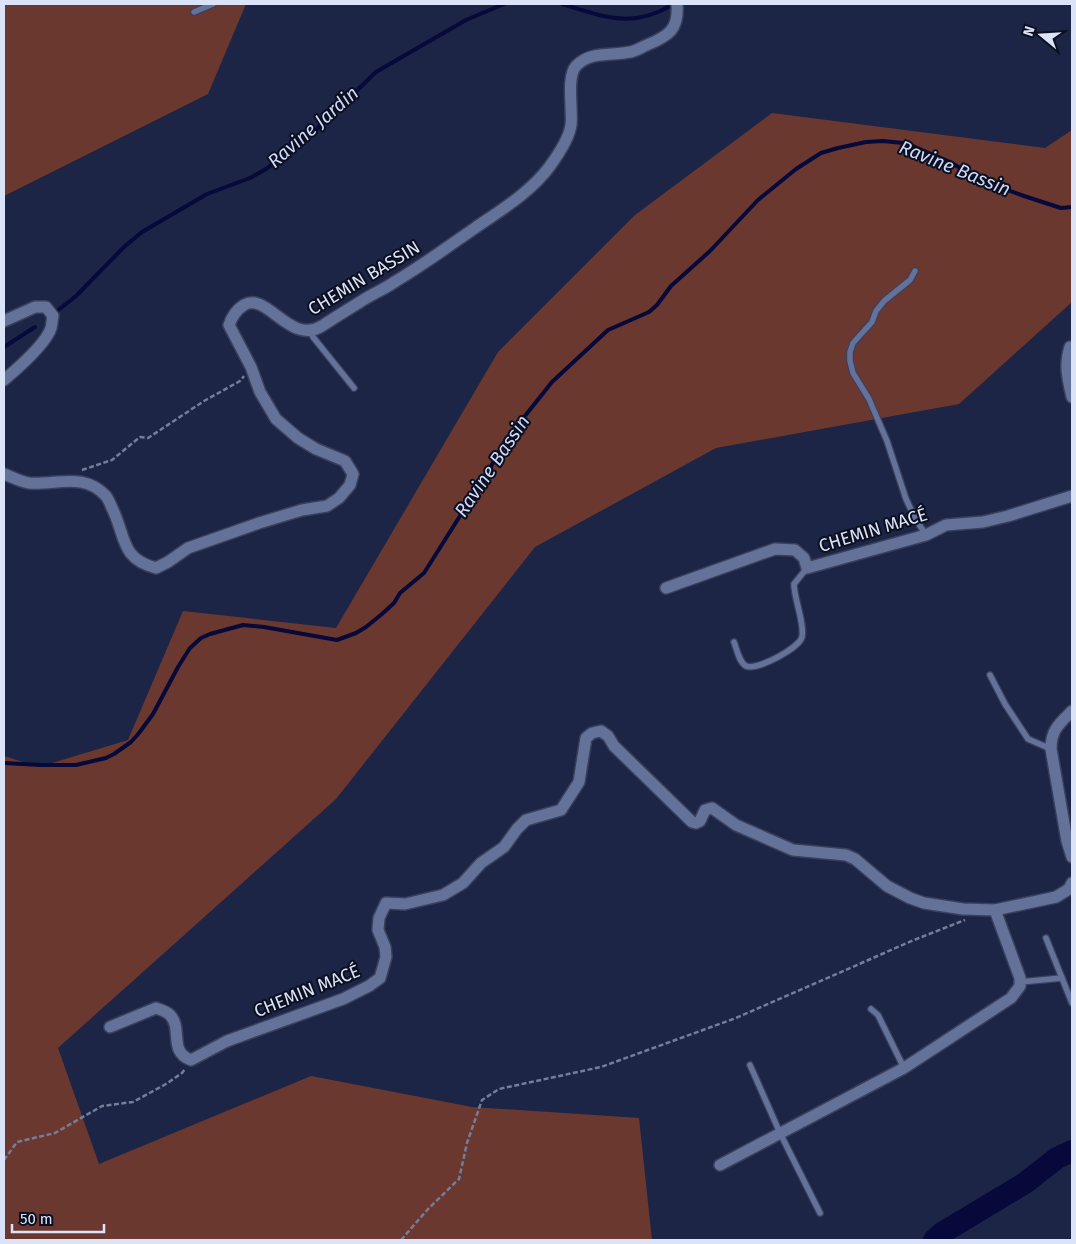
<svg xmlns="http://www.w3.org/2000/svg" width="1076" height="1244" font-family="'Fira Sans',sans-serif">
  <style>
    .green { fill: #6b3830 }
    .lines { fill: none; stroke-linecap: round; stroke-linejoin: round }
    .stream { stroke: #06093a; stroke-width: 4 }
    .river { stroke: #06093a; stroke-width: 22 }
    .lane-casing { stroke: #3a405c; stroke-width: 8 }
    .street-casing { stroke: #3a405c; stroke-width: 14 }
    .path { stroke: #757d99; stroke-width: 2.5; stroke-dasharray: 5 2.5; stroke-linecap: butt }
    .lane { stroke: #647198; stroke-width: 5.5 }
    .street { stroke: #647198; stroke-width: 11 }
    .labels { text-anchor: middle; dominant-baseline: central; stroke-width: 4; stroke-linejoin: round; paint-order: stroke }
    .street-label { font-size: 18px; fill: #dbe3f9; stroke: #0b0f1e }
    .water-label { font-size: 19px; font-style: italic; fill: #ced9fb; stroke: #0b0f1e }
  </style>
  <rect width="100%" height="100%" fill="#1c2546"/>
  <g class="green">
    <path d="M 4,4 L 246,4 L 208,94 L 4,196 Z"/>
    <path d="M 772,113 L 1045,148 L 1072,130 L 1072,302 L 959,404 L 716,448 L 535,547 L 336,799 L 58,1048 L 99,1164 L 311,1076 L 472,1107 L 639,1118 L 652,1240 L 4,1240 L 4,756 L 39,767 L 128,740 L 183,611 L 336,628 L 498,352 L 635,215 Z"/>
  </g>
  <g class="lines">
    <g class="stream">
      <path d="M 562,4 C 602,16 631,29 670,6"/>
      <path d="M 57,311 L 76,296 L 124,247 L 142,232 L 207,194 L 250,178 L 266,169 L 317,129 L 376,72 L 466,20 L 504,4"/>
      <path d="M 4,347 L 35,327"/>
      <path d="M 4,763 L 41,765 L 76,765 L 106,758 L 114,754 L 131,742 L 139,733 L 153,714 L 178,667 L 190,648 L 201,638 L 210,634 L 243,625 L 264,627 L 337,640 L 356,633 L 366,627 L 382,614 L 394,603 L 400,593 L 424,573 L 489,470 L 505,441 L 552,382 L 608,330 L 649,312 L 657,305 L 671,286 L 710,251 L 758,200 L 796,169 L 821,153 L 838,148 L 866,142 L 883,141 L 903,143 L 915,147 L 950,162 L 978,179 L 1024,196 L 1061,208 L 1072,207"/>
    </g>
    <path class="river" d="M 934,1240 L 942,1233 L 1025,1183 L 1057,1158 L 1072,1151"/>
    <g class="lane-casing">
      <g id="lane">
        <path d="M 194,12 L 213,4"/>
        <path d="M 915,271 L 910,280 L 884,301 L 876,311 L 872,322 L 853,343 L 850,352 L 850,361 L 853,373 L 869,399 L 887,441 L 906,499 L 915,518 L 926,535"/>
        <path d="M 310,330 L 313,337 L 354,388"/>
        <path d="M 734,642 C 737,650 739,662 746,666 C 757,671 799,648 802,637 C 805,624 794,599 794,584 L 807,568"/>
        <path d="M 990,675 L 1005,704 L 1028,739 L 1051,749"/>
        <path d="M 1046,938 L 1072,1003"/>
        <path d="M 1020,982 L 1062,978"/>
        <path d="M 871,1009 L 878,1015 L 904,1068"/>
        <path d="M 750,1065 L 780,1133 L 820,1213"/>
      </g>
    </g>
    <g class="street-casing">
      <g id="street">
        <path d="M 4,321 L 35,307 L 46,307 L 53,316 C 52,320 52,324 51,328 C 46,344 17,369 4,380"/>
        <path d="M 1070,347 C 1064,365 1068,380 1072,397"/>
        <path d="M 4,474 C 12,477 21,482 29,483 C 57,485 84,472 106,496 C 109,500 111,506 113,510 C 126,538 121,559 156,568 L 168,562 L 188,548 L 259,523 L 302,510 L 327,506 L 339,498 L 350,485 L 353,474 L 345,461 L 316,449 L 298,438 L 276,419 L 260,392 L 251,367 L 229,325 C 232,316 236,310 244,305 C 267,291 290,346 322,326 C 334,318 347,310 360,302 C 372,294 385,289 396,281 C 423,265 449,246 475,228 C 501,210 531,192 550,166 C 558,155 569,139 571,125 C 573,111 566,77 576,66 C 590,51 611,56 630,52 C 636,51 642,47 647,45 C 669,36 679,29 677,4"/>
        <path d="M 666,588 L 775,549 L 795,550 L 804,558 L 807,568 L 926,535 L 946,525 L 983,522 L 1008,516 L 1072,496"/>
        <path d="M 1072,711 C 1059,724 1051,730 1051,749 L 1067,841 L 1072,857"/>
        <path d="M 110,1027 L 156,1008 C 161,1010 166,1011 170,1015 C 183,1028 168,1052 191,1060 L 227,1041 L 343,999 L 369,986 L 380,978 L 386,957 L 385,947 L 378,930 L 379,918 L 386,903 L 405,904 L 443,895 L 463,883 L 481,863 L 504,847 L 517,829 L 526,820 L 561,810 L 579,782 L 586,738 L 592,733 L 601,731 L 608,736 L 614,746 L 692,822 L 696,823 L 700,821 L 705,810 L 712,808 L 736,825 L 793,850 L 846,855 L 855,859 L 887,886 L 910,898 L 924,903 L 963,909 L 995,910 L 1056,897 L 1069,889 L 1072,883"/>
        <path d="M 720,1165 L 904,1068 L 1011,998 L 1020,986 L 1020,978 L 995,910"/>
      </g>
    </g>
    <g class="path">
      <path d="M 82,470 L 112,460 L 140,437 L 148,438 L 204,401 L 240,381 L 244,376"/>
      <path d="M 4,1160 L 17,1142 L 55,1133 L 102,1106 L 133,1102 L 166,1084 L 182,1073 L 185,1069"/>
      <path d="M 401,1240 L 428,1209 L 459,1179 L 467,1143 L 482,1100 L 499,1089 L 601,1067 L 736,1018 L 914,940 L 965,920"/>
    </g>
    <use href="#lane" class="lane"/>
    <use href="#street" class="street"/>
  </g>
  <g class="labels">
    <g class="street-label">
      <text transform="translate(364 278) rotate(-31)">CHEMIN BASSIN</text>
      <text transform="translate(873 530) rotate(-17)">CHEMIN MACÉ</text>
      <text transform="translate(307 991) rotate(-22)">CHEMIN MACÉ</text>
    </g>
    <g class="water-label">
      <text transform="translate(313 127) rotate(-41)">Ravine Jardin</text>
      <text transform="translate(955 168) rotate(22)">Ravine Bassin</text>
      <text transform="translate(492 466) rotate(-56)">Ravine Bassin</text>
    </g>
  </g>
  <rect width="1076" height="1244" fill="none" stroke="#dbe3f9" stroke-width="10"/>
  <g transform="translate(1041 35) rotate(288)" stroke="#0b0f1e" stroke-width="4" paint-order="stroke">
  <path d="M0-4L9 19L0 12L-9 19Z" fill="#dbe3f9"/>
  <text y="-8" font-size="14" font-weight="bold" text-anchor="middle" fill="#dbe3f9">N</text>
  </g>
  <path d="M12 1224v8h92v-8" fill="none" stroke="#dbe3f9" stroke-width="2.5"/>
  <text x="20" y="1224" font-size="15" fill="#dbe3f9" stroke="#0b0f1e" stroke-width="4" paint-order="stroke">50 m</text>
</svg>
